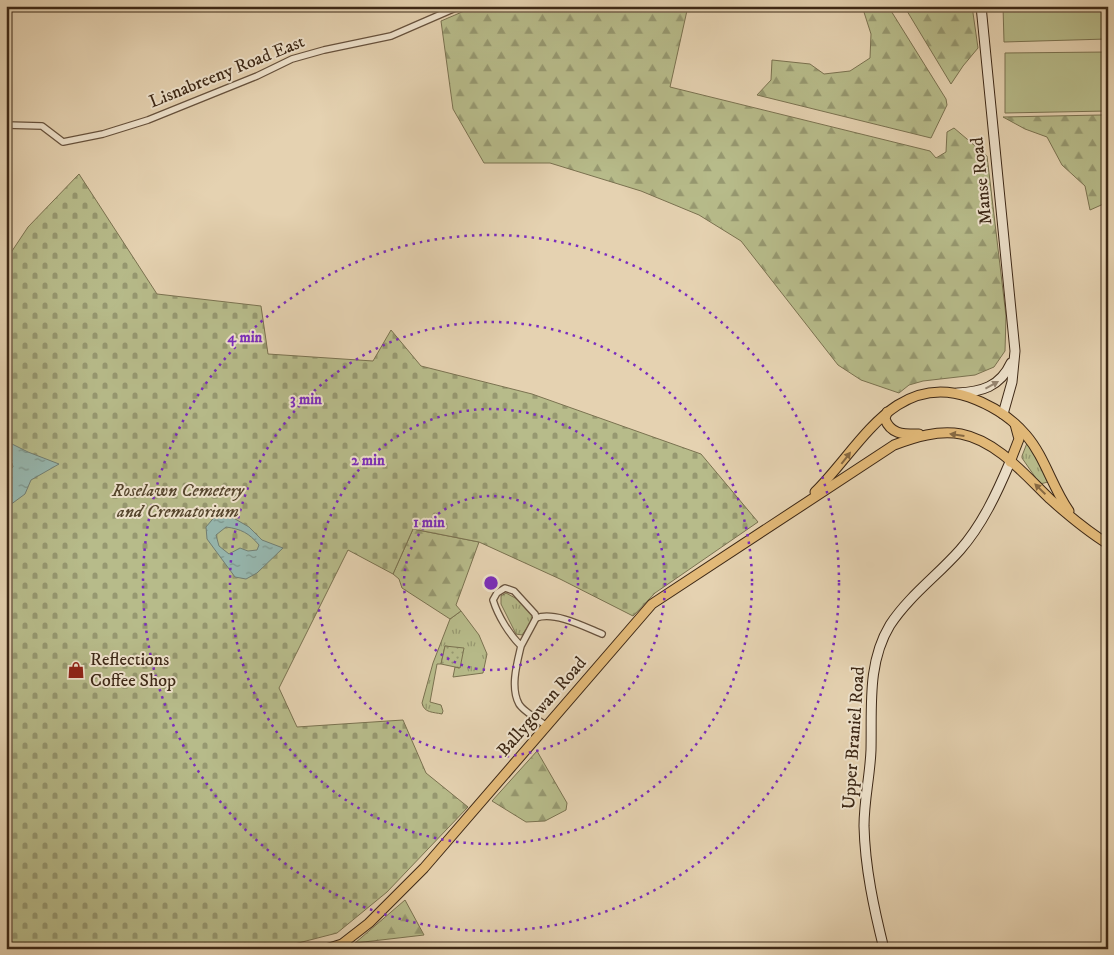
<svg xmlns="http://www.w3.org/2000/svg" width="1114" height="955" font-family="'IM FELL DW Pica',serif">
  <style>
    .grass { fill: url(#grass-tufts); stroke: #7a7250 }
    .forest { fill: url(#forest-firs); stroke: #7a7250 }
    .cemetery { fill: url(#cemetery-stones); stroke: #7a7250 }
    .park { fill: url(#park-dots); stroke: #7a7250 }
    .pitch { fill: #b7bb8a; stroke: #7a7250 }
    .water { fill: url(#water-ripples); stroke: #727e72; fill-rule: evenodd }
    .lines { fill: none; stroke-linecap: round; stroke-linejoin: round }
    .street-casing { stroke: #67523d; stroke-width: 8 }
    .secondary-casing { stroke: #3d2816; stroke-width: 11 }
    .primary-casing { stroke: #3d2816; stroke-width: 11 }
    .street { stroke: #eee2cc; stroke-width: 5.5 }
    .secondary { stroke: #eee2cc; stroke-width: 9 }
    .primary { stroke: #e2b978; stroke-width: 9 }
    .oneway { fill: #968571 }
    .oneway2 { fill: #876942 }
    .ring { fill: none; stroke: #7b2cbf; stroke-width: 2.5; stroke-dasharray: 2.5 5 }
    .labels { text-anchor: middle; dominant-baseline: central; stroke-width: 4; stroke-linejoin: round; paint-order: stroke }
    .street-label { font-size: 18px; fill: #3d2816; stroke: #eee2cc }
    .park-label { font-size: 18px; font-style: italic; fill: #55452d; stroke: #eee2cc }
    .poi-label { font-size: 18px; fill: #3d2816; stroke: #eee2cc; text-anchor: start }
    .centre { fill: #7b2cbf; stroke: #eee2cc; stroke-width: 2.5 }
    .ring-label { font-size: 15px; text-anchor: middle; font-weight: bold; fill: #7b2cbf; stroke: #eee2cc; stroke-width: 4; stroke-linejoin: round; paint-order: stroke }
  </style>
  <defs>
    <pattern id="grass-tufts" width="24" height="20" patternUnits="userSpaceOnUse" patternTransform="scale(1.25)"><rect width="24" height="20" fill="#b7bb8a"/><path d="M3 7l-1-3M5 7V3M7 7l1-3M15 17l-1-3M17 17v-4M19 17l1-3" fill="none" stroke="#969870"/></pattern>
    <pattern id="forest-firs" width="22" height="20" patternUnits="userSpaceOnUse" patternTransform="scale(1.25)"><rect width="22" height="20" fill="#b7bb8a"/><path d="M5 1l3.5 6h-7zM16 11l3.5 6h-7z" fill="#969870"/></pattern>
    <pattern id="cemetery-stones" width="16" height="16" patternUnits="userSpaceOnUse" patternTransform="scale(1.25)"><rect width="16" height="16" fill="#b7bb8a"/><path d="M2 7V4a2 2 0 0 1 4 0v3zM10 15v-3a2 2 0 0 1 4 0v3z" fill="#969870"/></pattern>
    <pattern id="park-dots" width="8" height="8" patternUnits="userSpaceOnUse" patternTransform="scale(1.25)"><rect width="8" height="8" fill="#b7bb8a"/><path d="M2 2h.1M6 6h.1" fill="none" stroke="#969870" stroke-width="1.8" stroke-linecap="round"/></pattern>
    <pattern id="water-ripples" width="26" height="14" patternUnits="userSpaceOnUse" patternTransform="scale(1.25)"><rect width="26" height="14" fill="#96b7af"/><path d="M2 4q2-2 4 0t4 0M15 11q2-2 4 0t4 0" fill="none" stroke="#7c958d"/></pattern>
  </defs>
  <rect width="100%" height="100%" fill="#e5d2b1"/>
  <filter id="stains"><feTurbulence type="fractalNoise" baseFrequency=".004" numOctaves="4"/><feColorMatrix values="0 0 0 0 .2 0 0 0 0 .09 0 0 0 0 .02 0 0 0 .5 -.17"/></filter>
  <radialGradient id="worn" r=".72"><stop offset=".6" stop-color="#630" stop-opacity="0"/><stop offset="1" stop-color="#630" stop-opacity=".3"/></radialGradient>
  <g class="grass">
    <path d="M 1027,443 L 1033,450 L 1048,482 L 1040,484 L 1022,458 L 1022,456 Z"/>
    <path d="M 506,593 L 517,599 L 533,614 L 532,621 L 522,635 L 516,634 L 501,604 L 501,596 Z"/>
    <path d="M 461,611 L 479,635 L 487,654 L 483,673 L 453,677 L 455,667 L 459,668 L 451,647 L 445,646 L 441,664 L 437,664 L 430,702 L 441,705 L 443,711 L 442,714 C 433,712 424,713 422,703 L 433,663 L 450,619 Z"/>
  </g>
  <g class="forest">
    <path d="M 476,6 L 688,6 L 670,87 L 930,151 L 936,158 L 946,152 L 947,132 L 954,128 L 987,156 L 1006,316 L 1005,351 L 994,367 L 975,375 L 923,381 L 909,385 L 899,393 L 861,380 L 838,365 L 741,241 L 699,215 L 641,191 L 550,163 L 484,163 L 453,109 L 441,21 Z"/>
    <path d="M 862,6 L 888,6 L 946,99 L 947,105 L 931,138 L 757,95 L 771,80 L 772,60 L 810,64 L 824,74 L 850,71 L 870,58 L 871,34 Z"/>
    <path d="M 904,6 L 972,6 L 978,48 L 963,66 L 951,84 Z"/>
    <path d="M 1108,114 L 1108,202 L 1090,210 L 1085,186 L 1062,165 L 1047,137 L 1025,129 L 1003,117 L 1101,115 Z"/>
    <path d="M 413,529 L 479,542 L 456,605 L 461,611 L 450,619 L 402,588 L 399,579 L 393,574 Z"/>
    <path d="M 537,751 L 567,803 L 566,810 L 545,821 L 526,822 L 492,801 Z"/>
    <path d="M 405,900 L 424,935 L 355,943 Z"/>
  </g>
  <path class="cemetery" d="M 79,174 L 157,294 L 261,306 L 268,354 L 373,361 L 391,330 L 421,366 L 532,394 L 701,454 L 758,522 L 655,593 L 633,616 L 560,579 L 479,542 L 413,529 L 393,574 L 348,550 L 279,688 L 297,727 L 403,720 L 426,773 L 468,807 L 387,892 L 337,933 L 275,949 L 6,949 L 6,260 L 28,227 Z"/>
  <path class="park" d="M 445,646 L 464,648 L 460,668 L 441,664 Z"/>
  <g class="pitch">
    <path d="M 1003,6 L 1106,6 L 1107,39 L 1004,42 Z"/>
    <path d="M 1107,52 L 1108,111 L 1005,113 L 1005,53 Z"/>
  </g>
  <g class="water">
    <path d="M 6,441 L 28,452 L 59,464 L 31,480 L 25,494 L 6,508 L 6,473 L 13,467 L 12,463 L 6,458 Z"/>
    <path d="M 217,514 L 230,516 L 249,527 L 262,540 L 283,548 L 257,573 L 246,579 L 235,577 L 207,539 L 206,527 ZM 226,527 C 241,529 249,533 259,545 L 257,550 L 248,551 L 240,548 L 229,554 L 219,546 L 216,535 Z"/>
  </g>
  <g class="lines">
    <g class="street-casing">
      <g id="street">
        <path d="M 6,125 L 42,126 L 63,142 L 103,134 L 148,120 L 257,76 L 292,59 L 324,50 L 391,36 L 460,6"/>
        <path d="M 536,618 C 555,611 585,627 602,634"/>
        <path d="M 521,646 L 536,618 L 535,614 L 514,591 L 505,588 L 497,593 L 493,600 C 498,616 509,634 521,646 C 517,663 510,688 519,704 C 523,711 540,721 547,726"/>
      </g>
    </g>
    <g class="secondary-casing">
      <g id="secondary">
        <path d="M 981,6 L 1015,351 L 1012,382 L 1003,414"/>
        <path d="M 957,393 C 981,392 1000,387 1011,363"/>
        <path d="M 884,949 C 874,909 865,868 864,826 C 864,800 870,776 871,750 C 872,707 867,663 890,625 C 909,596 937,576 960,550 C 982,525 997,493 1010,462"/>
      </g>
    </g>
    <g class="primary-casing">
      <g id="primary">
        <path d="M 887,412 L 885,419 C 891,435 904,434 919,434"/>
        <path d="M 1010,462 L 1019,439 L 1015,424"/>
        <path d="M 815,492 C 859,449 894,371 969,397 C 991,405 1011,417 1026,435 C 1045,457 1052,487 1069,511"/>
        <path d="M 326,949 L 342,944 L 369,923 L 424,868 L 652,604 L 894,445 C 915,437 938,430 961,434 C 997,441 1025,475 1050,499 C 1068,515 1087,531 1108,544"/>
      </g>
    </g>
    <use href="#street" class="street"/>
    <use href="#secondary" class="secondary"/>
    <use href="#primary" class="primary"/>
  </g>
  <defs><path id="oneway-solid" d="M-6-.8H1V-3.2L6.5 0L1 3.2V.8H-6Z" transform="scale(1.25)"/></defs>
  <use class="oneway" href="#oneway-solid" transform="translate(992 385) rotate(-29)"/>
  <g class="oneway2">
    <use href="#oneway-solid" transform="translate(957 435) rotate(-172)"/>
    <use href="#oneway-solid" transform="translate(846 458) rotate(-52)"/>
    <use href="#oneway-solid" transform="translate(1040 489) rotate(-136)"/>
  </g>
  <g class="ring">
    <circle cx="491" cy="583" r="87"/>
    <circle cx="491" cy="583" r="174"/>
    <circle cx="491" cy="583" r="261"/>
    <circle cx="491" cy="583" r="348"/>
  </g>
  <defs>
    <g id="shop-bare" transform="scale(1.35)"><path d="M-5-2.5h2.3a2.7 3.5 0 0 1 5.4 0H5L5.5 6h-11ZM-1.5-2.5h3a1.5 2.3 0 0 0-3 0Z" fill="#8f2418" stroke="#eee2cc" stroke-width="2.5" paint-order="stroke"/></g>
  </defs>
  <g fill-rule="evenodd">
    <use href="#shop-bare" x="76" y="670"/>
  </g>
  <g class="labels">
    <g class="street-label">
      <text transform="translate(227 72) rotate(-22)">Lisnabreeny Road East</text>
      <text transform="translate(982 181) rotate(-96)">Manse Road</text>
      <text transform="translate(542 707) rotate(-49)">Ballygowan Road</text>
      <text transform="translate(854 738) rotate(-86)">Upper Braniel Road</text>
    </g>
    <g class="park-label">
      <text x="178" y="491">Roselawn Cemetery<tspan x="178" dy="21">and Crematorium</tspan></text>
    </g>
    <g class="poi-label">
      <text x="90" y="660">Reflections<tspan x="90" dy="21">Coffee Shop</tspan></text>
    </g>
  </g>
  <circle cx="491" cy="583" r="8" class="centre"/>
  <g class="ring-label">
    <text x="245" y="342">4 min</text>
    <text x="306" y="404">3 min</text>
    <text x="368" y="465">2 min</text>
    <text x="429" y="527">1 min</text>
  </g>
  <rect width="1114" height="955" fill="none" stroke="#e5d2b1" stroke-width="25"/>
  <rect x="8" y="8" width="1099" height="940" fill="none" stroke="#3d2816" stroke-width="2.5"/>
  <rect x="12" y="12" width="1089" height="930" fill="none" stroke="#3d2816"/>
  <rect width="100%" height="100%" filter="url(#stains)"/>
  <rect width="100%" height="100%" fill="url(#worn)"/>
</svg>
